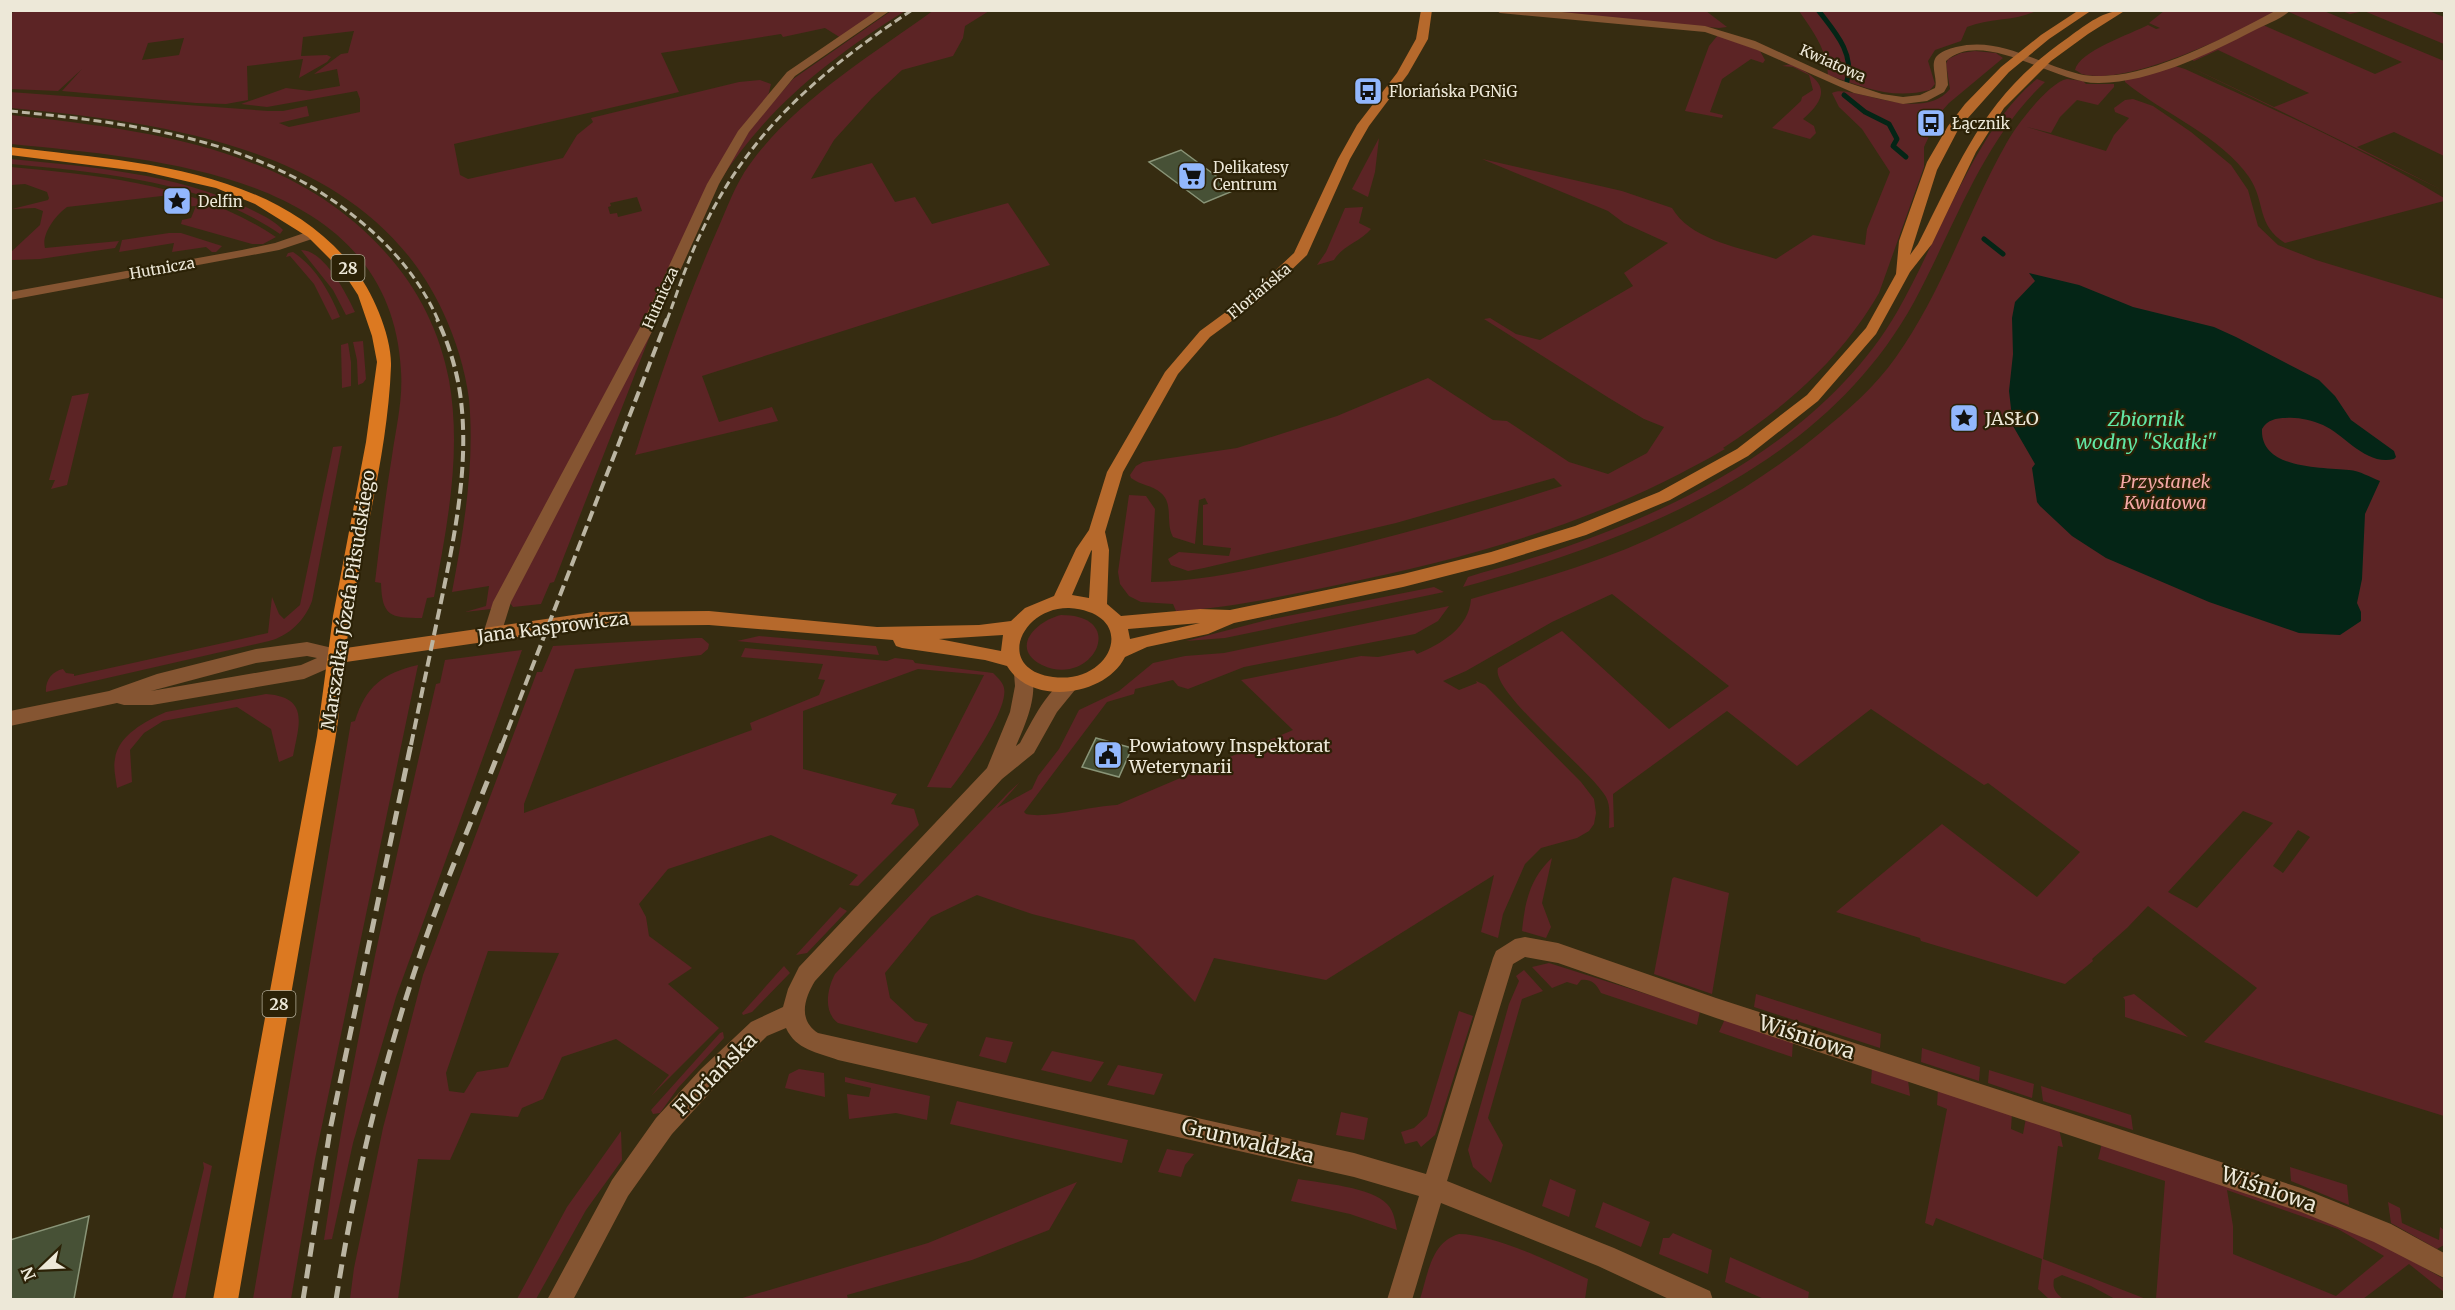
<svg xmlns="http://www.w3.org/2000/svg" width="2455" height="1310" font-family="Merriweather,serif">
  <style>
    .green { fill: #5c2425; fill-rule: evenodd }
    .water { fill: #042516 }
    .lines { fill: none; stroke-linecap: round; stroke-linejoin: round }
    .stream { stroke: #042516; stroke-width: 5 }
    .building { fill: #475136; stroke: #899477; stroke-width: 1.5 }
    .street { fill: #855532; fill-rule: evenodd }
    .secondary { fill: #b6692c; fill-rule: evenodd }
    .primary { fill: #dc7921; fill-rule: evenodd }
    .rail-far2 { stroke: #bbb5a2; stroke-width: 3; stroke-dasharray: 8 4; stroke-linecap: butt }
    .rail-far1 { stroke: #bbb5a2; stroke-width: 4; stroke-dasharray: 11 5; stroke-linecap: butt }
    .rail { stroke: #bbb5a2; stroke-width: 5; stroke-dasharray: 14 8; stroke-linecap: butt }
    .labels { text-anchor: middle; dominant-baseline: central; stroke-width: 4.5; stroke-linejoin: round; paint-order: stroke }
    .far-street-label { font-size: 15px; fill: #ede8d8; stroke: #2c2207 }
    .far-poi-label { font-size: 15px; fill: #ede8d8; stroke: #2c2207; text-anchor: start }
    .shield { fill: #2c2207; stroke: #b3ad99; stroke-width: 1.5 }
    .shield-label { font-size: 16px; font-weight: bold; fill: #ede8d8 }
    .poi-label { font-size: 18px; fill: #ede8d8; stroke: #2c2207; text-anchor: start }
    .park-label { font-size: 18px; font-style: italic; fill: #f4a8a6; stroke: #2c2207 }
    .street-label { font-size: 18px; fill: #ede8d8; stroke: #2c2207 }
    .water-label { font-size: 20px; font-style: italic; fill: #61e7a5; stroke: #2c2207 }
    .near-street-label { font-size: 21px; fill: #ede8d8; stroke: #2c2207 }
  </style>
  <rect width="100%" height="100%" fill="#362c11"/>
  <g class="green">
    <path d="M 934,10 L 989,11 L 965,26 L 963,38 L 953,56 L 902,70 L 872,98 L 834,140 L 811,179 L 872,163 L 895,202 L 915,197 L 932,224 L 1008,203 L 1050,265 L 702,376 L 719,422 L 772,407 L 778,421 L 635,455 C 659,380 684,305 716,233 C 726,211 735,184 750,164 C 795,101 872,55 934,10 Z"/>
    <path d="M 1556,10 L 1706,11 L 1727,27 L 1719,28 L 1556,13 Z"/>
    <path d="M 2293,10 L 2324,11 L 2444,61 L 2444,156 L 2394,132 L 2357,147 L 2444,191 L 2182,63 L 2274,107 L 2309,93 L 2218,50 L 2194,61 L 2188,58 L 2263,25 L 2375,74 L 2402,62 L 2289,12 Z"/>
    <path d="M 19,11 L 882,11 L 841,38 L 825,28 L 783,37 L 781,34 L 661,53 L 679,92 L 454,144 L 460,175 L 468,179 L 563,158 L 577,135 L 593,122 L 591,118 L 739,82 L 760,80 L 771,84 L 768,96 L 754,113 L 491,609 L 465,612 L 486,606 L 489,586 L 452,592 C 464,528 475,464 469,399 C 465,369 456,340 443,312 C 368,149 169,123 11,108 L 10,92 L 268,111 L 283,111 L 307,106 L 309,116 L 279,123 L 289,127 L 360,112 L 360,99 L 357,91 L 267,107 L 241,104 L 286,88 L 310,91 L 340,86 L 337,69 L 314,74 L 341,54 L 348,53 L 354,31 L 303,37 L 301,56 L 327,55 L 331,57 L 327,62 L 299,78 L 303,59 L 247,66 L 248,100 L 226,104 L 196,103 L 62,91 L 82,69 L 58,91 L 11,89 L 11,13 ZM 184,38 L 179,55 L 142,60 L 148,43 ZM 637,197 L 642,211 L 618,217 L 617,213 L 610,214 L 608,207 L 611,206 L 610,203 Z"/>
    <path d="M 891,11 L 905,11 C 831,57 765,109 718,184 L 744,136 L 793,79 Z"/>
    <path d="M 1799,11 L 2036,11 C 2015,21 1989,18 1967,27 L 1961,41 L 1935,50 L 1928,61 L 1935,84 L 1930,90 C 1891,100 1864,87 1828,75 C 1827,50 1813,31 1799,11 Z"/>
    <path d="M 2164,11 L 2280,11 C 2235,33 2134,84 2086,75 C 2079,74 2082,73 2075,70 C 2079,51 2131,34 2148,25 L 2156,29 L 2160,28 L 2149,23 Z"/>
    <path d="M 2342,11 L 2429,11 L 2444,17 L 2444,44 L 2364,11 L 2350,14 Z"/>
    <path d="M 1718,35 L 1760,51 L 1765,60 L 1763,63 L 1751,59 L 1722,79 L 1710,112 L 1723,115 L 1722,118 L 1685,111 L 1709,46 Z"/>
    <path d="M 1975,51 L 1996,53 L 2003,58 L 1949,103 L 1933,121 L 1929,119 L 1924,129 L 1931,132 L 1924,147 L 1924,167 L 1879,293 C 1841,359 1786,407 1723,448 L 1725,449 C 1600,522 1477,556 1337,585 C 1283,596 1231,608 1176,611 L 1173,604 L 1141,602 L 1129,596 L 1120,584 L 1118,572 L 1129,495 L 1146,496 L 1155,509 L 1151,582 C 1206,581 1250,570 1303,558 C 1390,538 1476,514 1562,486 L 1554,478 L 1396,523 L 1204,568 L 1188,571 L 1171,565 L 1168,559 L 1179,552 L 1229,556 L 1231,548 L 1203,545 L 1203,505 L 1208,504 L 1205,498 L 1199,500 L 1195,544 L 1173,537 C 1165,523 1174,504 1161,493 C 1152,485 1140,485 1131,478 L 1130,475 L 1136,466 L 1143,462 L 1237,448 L 1337,416 L 1428,378 L 1493,420 L 1507,421 L 1569,462 L 1608,474 L 1647,453 L 1664,427 L 1644,419 L 1609,398 L 1484,319 L 1490,318 L 1516,334 L 1540,340 L 1633,286 L 1624,273 L 1668,243 L 1624,223 L 1608,211 L 1482,159 L 1622,191 L 1672,208 C 1691,241 1743,248 1776,259 L 1813,235 L 1865,245 L 1867,229 L 1890,172 L 1862,129 L 1839,107 L 1832,93 C 1849,82 1921,125 1950,89 L 1946,64 L 1948,59 L 1961,53 Z"/>
    <path d="M 1791,64 C 1822,79 1834,92 1803,119 L 1814,126 L 1816,133 L 1810,139 L 1772,128 L 1801,101 L 1802,97 L 1813,90 L 1809,75 L 1793,67 L 1782,66 Z"/>
    <path d="M 2175,66 L 2185,69 C 2272,109 2363,148 2444,198 L 2444,201 L 2285,243 C 2256,225 2266,202 2249,177 C 2221,136 2162,113 2125,82 L 2125,79 Z"/>
    <path d="M 2037,79 L 2045,82 C 1982,141 1954,228 1914,302 C 1823,468 1635,539 1463,587 L 1468,577 C 1488,570 1509,566 1529,559 C 1553,552 1577,543 1601,534 C 1715,491 1835,419 1897,312 C 1938,241 1977,126 2037,79 Z"/>
    <path d="M 2067,79 L 2083,81 L 2086,84 L 2114,84 L 2114,87 L 2098,105 L 2077,100 L 2060,117 L 2051,133 L 2027,127 L 2106,151 L 2114,135 L 2129,118 L 2115,112 L 2114,108 L 2125,100 L 2133,99 L 2153,106 L 2191,132 L 2231,165 L 2248,190 L 2258,226 L 2278,245 L 2316,260 L 2444,299 L 2444,1116 L 2204,1042 L 2257,988 L 2148,906 L 2127,928 L 2092,959 L 2093,961 L 2065,984 L 1921,941 L 1920,938 L 1836,912 L 1942,824 L 2037,897 L 2080,852 L 1988,783 L 1984,785 L 1871,709 L 1797,766 L 1727,711 L 1613,794 L 1614,827 L 1609,828 C 1609,818 1611,806 1606,797 C 1591,770 1490,692 1498,668 L 1562,631 L 1669,729 L 1729,686 L 1612,594 L 1552,622 L 1466,671 L 1443,681 L 1459,690 L 1477,683 L 1476,681 L 1485,685 L 1581,782 L 1594,799 L 1596,813 L 1594,824 L 1589,831 L 1577,838 L 1541,848 L 1525,864 L 1503,914 L 1498,938 L 1481,932 L 1494,875 L 1326,980 L 1214,958 L 1195,1002 L 1134,940 L 1032,914 L 977,895 L 931,917 L 885,973 L 890,998 L 915,1021 L 928,1024 L 917,1043 L 838,1023 C 823,1012 827,989 835,974 L 1009,792 L 1020,782 L 997,808 L 1032,789 L 1038,776 L 1059,749 L 1079,710 L 1119,691 L 1153,663 L 1185,656 L 1224,653 L 1449,606 L 1438,621 L 1415,634 L 1244,667 L 1188,689 L 1178,686 L 1173,680 L 1135,689 L 1134,694 L 1107,702 L 1024,812 L 1026,814 C 1047,819 1091,806 1117,805 L 1293,730 L 1241,680 L 1361,656 L 1378,657 L 1414,650 L 1417,654 C 1441,644 1469,628 1471,599 C 1523,584 1576,569 1626,549 C 1695,520 1762,481 1820,433 C 1848,410 1875,387 1896,357 C 1943,291 1967,213 2006,144 C 2015,127 2049,82 2067,79 ZM 2243,811 L 2273,823 L 2197,908 L 2168,892 ZM 2298,830 L 2310,837 L 2283,873 L 2273,866 Z"/>
    <path d="M 11,115 C 144,130 290,146 385,252 C 418,288 440,332 449,380 C 462,453 447,526 434,597 L 427,598 L 422,618 C 390,618 382,616 381,583 L 375,582 C 380,540 385,498 392,456 C 396,428 403,400 401,371 C 391,174 159,159 11,144 Z"/>
    <path d="M 1379,138 L 1375,172 L 1368,197 L 1352,189 Z"/>
    <path d="M 11,159 C 90,167 175,173 248,208 C 260,214 274,220 283,230 L 280,234 C 201,180 103,173 11,164 Z"/>
    <path d="M 11,167 C 103,176 197,184 276,237 L 263,244 L 252,244 L 181,224 L 182,220 L 191,218 L 196,206 L 179,207 L 180,203 L 175,204 L 179,194 L 67,207 C 56,215 41,234 45,248 L 119,241 L 115,248 L 40,259 L 11,260 L 11,252 L 40,225 L 43,211 L 35,208 L 12,209 L 48,200 L 49,198 L 47,192 L 25,184 L 11,185 Z"/>
    <path d="M 1363,207 L 1359,223 L 1371,229 C 1360,242 1343,245 1334,260 L 1317,265 L 1326,252 L 1345,208 Z"/>
    <path d="M 169,233 L 181,233 L 222,246 L 216,252 L 212,252 L 206,247 L 172,252 L 174,243 L 119,252 L 122,240 Z"/>
    <path d="M 301,250 C 324,250 346,293 355,312 L 346,315 L 333,290 Z"/>
    <path d="M 293,252 C 316,267 330,293 340,317 L 332,320 L 314,284 L 290,256 L 286,257 L 288,253 Z"/>
    <path d="M 660,310 L 554,582 L 550,583 L 541,604 L 513,607 L 510,603 Z"/>
    <path d="M 363,341 L 366,379 L 363,383 L 358,385 L 357,360 L 353,342 Z"/>
    <path d="M 348,343 L 351,362 L 351,386 L 342,388 L 341,345 Z"/>
    <path d="M 89,393 L 67,485 L 51,489 L 55,480 L 49,480 L 72,396 Z"/>
    <path d="M 342,446 L 312,601 C 305,620 289,636 269,641 L 46,692 C 45,681 52,671 63,669 L 66,673 L 74,674 L 74,676 L 268,633 L 272,597 L 279,614 L 284,619 L 300,605 L 333,447 Z"/>
    <path d="M 1434,587 L 1444,592 L 1225,638 L 1186,641 L 1267,620 Z"/>
    <path d="M 1061,615 C 1130,615 1092,689 1042,665 C 1009,648 1036,621 1061,615 Z"/>
    <path d="M 759,636 L 876,646 L 879,655 L 737,641 Z"/>
    <path d="M 696,638 L 702,638 L 709,644 L 708,649 L 701,655 L 575,669 L 524,804 L 524,813 L 752,730 L 750,723 L 819,695 L 825,680 L 818,679 L 823,664 L 741,657 L 745,648 L 887,661 L 895,658 L 913,660 L 915,663 L 993,673 C 997,677 1003,682 1004,688 C 1009,710 965,770 951,788 L 927,787 L 984,675 L 918,669 L 803,711 L 803,769 L 897,794 L 891,804 L 914,809 L 919,825 L 858,886 L 849,885 L 858,875 L 771,835 L 668,869 L 639,904 L 646,917 L 649,936 L 692,968 L 668,984 L 719,1028 L 651,1096 L 669,1075 L 616,1039 L 562,1057 L 543,1099 L 522,1108 L 518,1117 L 471,1113 L 450,1160 L 418,1159 L 398,1299 L 350,1299 L 354,1268 L 383,1128 L 423,975 L 537,672 L 542,672 L 553,646 ZM 488,951 L 559,953 L 508,1067 L 477,1072 L 464,1093 L 449,1091 L 446,1073 Z"/>
    <path d="M 522,650 L 396,997 L 353,1143 L 332,1239 L 324,1240 C 351,1053 393,868 436,684 L 440,683 L 445,660 Z"/>
    <path d="M 418,665 L 315,1159 L 291,1299 L 253,1299 L 351,722 L 355,721 C 366,686 383,673 418,665 Z"/>
    <path d="M 266,694 C 310,697 299,725 293,756 L 279,762 L 271,729 L 237,707 L 163,721 L 144,733 L 130,750 L 132,782 L 117,788 C 116,779 113,768 115,759 C 118,735 146,721 166,712 Z"/>
    <path d="M 1552,858 L 1542,903 L 1551,927 L 1546,938 L 1522,931 C 1525,902 1530,878 1552,858 Z"/>
    <path d="M 1674,877 L 1729,893 L 1712,994 L 1654,974 L 1672,879 Z"/>
    <path d="M 840,907 L 847,911 L 807,953 L 796,955 Z"/>
    <path d="M 1549,963 L 1700,1011 L 1697,1025 L 1601,993 C 1596,984 1592,979 1581,980 L 1577,985 L 1567,982 L 1552,988 L 1532,967 Z"/>
    <path d="M 784,966 L 790,973 L 752,1012 L 743,1015 L 742,1013 Z"/>
    <path d="M 1524,970 L 1543,991 L 1522,999 L 1488,1118 L 1503,1145 L 1491,1183 L 1473,1167 L 1468,1150 L 1509,1004 L 1519,981 L 1516,976 Z"/>
    <path d="M 1756,994 L 1881,1034 L 1880,1048 L 1754,1007 Z"/>
    <path d="M 2134,994 L 2181,1031 L 2188,1037 L 2125,1017 L 2125,1000 L 2123,997 Z"/>
    <path d="M 1459,1011 L 1473,1016 L 1437,1130 L 1435,1135 L 1421,1147 L 1417,1141 L 1405,1144 L 1401,1132 L 1414,1128 L 1427,1116 Z"/>
    <path d="M 1725,1019 L 1793,1041 L 1792,1057 L 1719,1032 Z"/>
    <path d="M 723,1032 L 724,1038 L 678,1088 L 660,1113 L 653,1114 L 651,1110 L 720,1033 Z"/>
    <path d="M 986,1037 L 1013,1042 L 1006,1063 L 979,1056 Z"/>
    <path d="M 1922,1048 L 1980,1067 L 1979,1081 L 1921,1062 Z"/>
    <path d="M 1052,1051 L 1104,1062 L 1091,1082 L 1041,1070 Z"/>
    <path d="M 1118,1065 L 1163,1074 L 1154,1095 L 1107,1085 Z"/>
    <path d="M 1872,1068 L 1908,1080 L 1910,1096 L 1871,1083 Z"/>
    <path d="M 799,1069 L 824,1073 L 825,1097 L 785,1088 L 789,1074 Z"/>
    <path d="M 1989,1070 L 2034,1084 L 2032,1098 L 1988,1083 Z"/>
    <path d="M 845,1077 L 930,1096 L 927,1120 L 896,1113 L 849,1119 L 847,1094 L 869,1097 L 871,1088 L 845,1082 Z"/>
    <path d="M 2041,1086 L 2131,1115 L 2133,1130 L 2043,1101 Z"/>
    <path d="M 1938,1089 L 2012,1113 L 2011,1129 L 2023,1134 L 2026,1118 L 2059,1129 L 2063,1147 L 2058,1146 L 2043,1259 L 2146,1299 L 2115,1299 L 2091,1286 L 2062,1275 L 2054,1279 C 2052,1289 2056,1293 2063,1299 L 2049,1299 L 2038,1289 L 2042,1259 L 1936,1218 L 1933,1226 L 1925,1223 L 1947,1109 L 1937,1105 Z"/>
    <path d="M 957,1101 L 1128,1140 L 1122,1163 L 950,1124 Z"/>
    <path d="M 1341,1112 L 1368,1118 L 1364,1140 L 1336,1135 Z"/>
    <path d="M 621,1131 L 622,1160 L 586,1210 L 536,1299 L 517,1299 L 567,1207 Z"/>
    <path d="M 2102,1143 L 2226,1184 L 2374,1239 L 2444,1279 L 2444,1292 L 2409,1264 L 2363,1299 L 2156,1299 L 2165,1181 L 2098,1159 ZM 2227,1190 L 2338,1229 L 2384,1256 L 2336,1296 L 2233,1254 L 2233,1226 Z"/>
    <path d="M 1167,1149 L 1194,1154 L 1185,1165 L 1181,1177 L 1158,1172 Z"/>
    <path d="M 203,1162 L 212,1166 L 185,1299 L 172,1299 L 204,1168 Z"/>
    <path d="M 2290,1167 L 2347,1185 L 2349,1205 L 2291,1181 Z"/>
    <path d="M 1298,1179 C 1320,1183 1372,1187 1387,1204 C 1394,1211 1395,1221 1397,1230 L 1350,1214 L 1291,1201 Z"/>
    <path d="M 1550,1179 L 1576,1190 L 1569,1217 L 1542,1206 Z"/>
    <path d="M 1077,1182 L 1049,1230 L 972,1260 L 847,1295 L 848,1299 L 739,1299 L 928,1243 Z"/>
    <path d="M 1603,1202 L 1650,1222 L 1641,1247 L 1595,1227 Z"/>
    <path d="M 2388,1202 L 2400,1208 L 2402,1223 L 2439,1240 L 2440,1227 L 2444,1230 L 2444,1245 L 2437,1249 L 2391,1223 Z"/>
    <path d="M 1673,1233 L 1712,1250 L 1708,1274 L 1659,1254 L 1663,1238 L 1669,1238 Z"/>
    <path d="M 1459,1234 C 1494,1234 1555,1264 1588,1279 L 1585,1299 L 1420,1299 C 1428,1274 1431,1242 1459,1234 Z"/>
    <path d="M 1730,1257 L 1809,1292 L 1808,1299 L 1764,1299 L 1725,1282 Z"/>
  </g>
  <path class="water" d="M 2029,273 L 2079,285 L 2133,307 L 2214,327 L 2236,337 L 2319,380 L 2335,396 L 2351,420 L 2394,451 L 2396,457 L 2394,459 C 2366,466 2345,435 2323,425 C 2311,420 2298,417 2286,418 C 2276,418 2267,420 2262,429 C 2260,470 2323,467 2349,470 C 2360,471 2370,477 2380,481 L 2365,514 L 2362,579 L 2357,603 L 2361,612 L 2361,621 L 2340,635 L 2299,633 L 2209,602 L 2106,558 L 2072,536 L 2040,506 L 2037,502 L 2032,468 L 2035,464 L 2013,426 L 2009,391 L 2013,354 L 2012,318 L 2015,302 L 2035,281 Z"/>
  <g class="lines">
    <g class="stream">
      <path d="M 1818,10 C 1834,31 1855,53 1847,81"/>
      <path d="M 1844,95 L 1865,112 L 1889,124 L 1897,139 L 1893,146 L 1906,157"/>
      <path d="M 1984,239 L 2003,254"/>
    </g>
  </g>
  <g class="building">
    <path d="M 1181,150 L 1235,190 L 1204,203 L 1149,162 Z"/>
    <path d="M 1096,738 L 1132,748 L 1119,777 L 1082,767 Z"/>
    <path d="M 89,1216 L 74,1299 L 10,1299 L 10,1240 Z"/>
  </g>
  <g class="lines">
    <g class="street">
      <path d="M 878,10 L 891,10 L 795,76 L 749,132 L 719,184 L 658,320 L 511,602 L 501,634 L 498,639 L 492,641 L 486,639 L 483,634 L 493,602 L 644,320 L 707,184 L 738,131 L 787,72 Z"/>
      <path d="M 1495,10 L 1541,10 L 1705,26 L 1755,41 L 1840,80 L 1882,94 L 1903,97 L 1920,95 L 1935,88 C 1938,78 1930,66 1936,57 C 1941,51 1949,49 1956,47 C 2001,36 2037,64 2079,74 C 2091,77 2103,76 2116,75 C 2169,68 2229,35 2277,10 L 2291,10 C 2281,19 2267,24 2255,30 C 2208,54 2153,82 2099,83 C 2056,84 1983,27 1946,61 L 1948,85 L 1944,92 L 1927,101 L 1903,104 L 1854,93 L 1757,50 L 1705,32 L 1500,13 Z"/>
      <path d="M 313,230 L 320,234 L 318,237 L 279,250 L 10,300 L 10,292 L 242,250 L 275,243 Z"/>
      <path d="M 307,642 L 345,651 L 348,656 L 345,661 L 304,679 L 152,705 L 124,705 L 117,703 L 10,726 L 10,711 L 109,691 L 157,674 L 256,649 ZM 307,656 L 317,658 L 301,665 L 151,691 L 256,663 Z"/>
      <path d="M 1023,666 L 1029,668 C 1041,691 1025,725 1016,746 L 1020,743 C 1030,726 1054,673 1076,680 L 1079,685 L 1057,712 L 1034,753 L 1002,779 L 815,981 C 804,999 798,1020 818,1033 L 1354,1153 L 1426,1174 L 1493,958 L 1496,951 L 1515,939 L 1525,937 L 1558,943 L 1716,998 L 2301,1188 L 2391,1224 L 2444,1253 L 2444,1278 L 2374,1242 L 2301,1212 L 1716,1018 L 1558,963 L 1525,957 L 1513,964 L 1447,1181 L 1614,1248 L 1710,1291 L 1713,1300 L 1671,1300 L 1598,1266 L 1441,1203 L 1412,1300 L 1387,1300 L 1419,1196 L 1354,1177 L 838,1060 C 817,1052 796,1050 786,1028 L 767,1036 L 717,1085 L 672,1134 L 628,1196 L 573,1300 L 547,1300 L 612,1180 L 656,1118 L 701,1069 L 751,1022 L 783,1007 L 788,989 L 799,967 L 987,768 L 1010,712 L 1015,686 L 1014,673 L 1017,668 Z"/>
    </g>
    <path class="secondary" d="M 1421,10 L 1432,10 L 1428,39 L 1408,74 L 1369,126 L 1350,159 L 1307,255 L 1259,301 L 1210,337 L 1178,374 L 1123,472 L 1105,532 L 1109,550 L 1107,604 L 1121,616 L 1200,609 L 1230,610 L 1403,574 L 1491,552 L 1575,526 L 1659,492 L 1737,449 L 1807,395 L 1866,328 L 1896,274 L 1899,241 L 1927,162 L 1948,126 L 1965,104 L 2001,67 L 2041,35 L 2079,10 L 2092,10 L 2049,39 L 2009,72 L 1959,128 L 1937,170 L 1910,255 L 1918,244 C 1963,156 1984,96 2069,37 C 2087,24 2104,10 2126,10 L 2088,34 L 2051,61 L 2004,108 L 1976,152 L 1932,244 L 1910,272 L 1876,334 L 1818,401 L 1748,456 L 1670,500 L 1586,535 L 1493,564 L 1403,587 L 1234,623 L 1208,634 L 1147,647 L 1125,657 C 1105,697 1031,706 1007,666 L 985,660 L 902,648 L 896,646 L 893,640 L 709,625 L 594,626 L 339,663 L 333,661 L 330,656 L 333,651 L 339,649 L 594,612 L 709,611 L 877,627 L 979,625 L 1011,621 L 1025,608 L 1054,596 L 1076,549 L 1089,530 L 1107,472 L 1165,372 L 1200,331 L 1249,295 L 1294,253 L 1338,159 L 1357,125 L 1397,73 L 1416,39 ZM 1092,550 L 1089,598 L 1072,595 L 1091,551 ZM 1069,608 C 1140,613 1113,685 1053,677 C 994,669 1021,607 1069,608 ZM 1200,623 L 1130,639 L 1128,629 ZM 1003,635 L 1001,651 L 939,639 Z"/>
    <path class="primary" d="M 10,147 C 129,162 272,166 353,267 C 372,290 392,336 391,366 C 388,449 365,532 351,613 C 344,656 342,699 335,741 C 303,928 270,1113 238,1300 L 213,1300 L 317,736 L 333,616 L 366,442 L 377,362 L 372,336 L 358,295 L 343,272 L 308,237 L 255,204 L 216,188 L 146,172 L 10,155 Z"/>
    <g class="rail-far2">
      <path d="M 10,111 C 133,123 262,139 360,221 C 393,248 421,281 438,320"/>
      <path d="M 667,320 C 678,291 688,259 702,231 C 749,131 822,70 912,10"/>
    </g>
    <g class="rail-far1">
      <path d="M 411,745 C 421,697 431,649 441,602 C 455,534 470,462 460,393 C 456,367 448,342 437,319"/>
      <path d="M 502,745 L 667,319"/>
    </g>
    <g class="rail">
      <path d="M 303,1300 L 330,1130 L 411,744"/>
      <path d="M 336,1300 C 354,1185 380,1075 417,964 C 441,890 474,817 502,744"/>
    </g>
  </g>
  <defs>
    <g id="bus-square" transform="scale(1.5)"><rect x="-9" y="-9" width="18" height="18" rx="4" fill="#92b7fd" stroke="#2c2207"/><path d="M-5-6H5V4H4V6H2V4H-2V6H-4V4H-5ZM-3.5-4V0h7V-4ZM-3.5 1.2v1.5H-2V1.2ZM2 1.2v1.5H3.5V1.2Z" fill="#111"/></g>
    <g id="supermarket-square" transform="scale(1.5)"><rect x="-9" y="-9" width="18" height="18" rx="4" fill="#92b7fd" stroke="#2c2207"/><path d="M-6-5.5h2.5l.6 2H6L4.5 2H-2.5L-4.4-4H-6ZM-1.5 3.2a1.3 1.3 0 1 0 .1 0ZM3 3.2a1.3 1.3 0 1 0 .1 0Z" fill="#111"/></g>
    <g id="sight-square" transform="scale(1.5)"><rect x="-9" y="-9" width="18" height="18" rx="4" fill="#92b7fd" stroke="#2c2207"/><path d="M0-6L1.8-2.2L6-1.7L2.9 1.2L3.7 5.4L0 3.3L-3.7 5.4L-2.9 1.2L-6-1.7L-1.8-2.2Z" fill="#111"/></g>
    <g id="civic-square" transform="scale(1.5)"><rect x="-9" y="-9" width="18" height="18" rx="4" fill="#92b7fd" stroke="#2c2207"/><path d="M-.6-6.5H3V-4.5H.6V-3L4-1V1h2V6H-6V1h2V-1L-.6-3ZM-1.2 2.5V6h2.4V2.5Z" fill="#111"/></g>
  </defs>
  <g fill-rule="evenodd">
    <use href="#bus-square" x="1368" y="91"/>
    <use href="#bus-square" x="1931" y="123"/>
    <use href="#supermarket-square" x="1192" y="176"/>
    <use href="#sight-square" x="177" y="201"/>
    <use href="#sight-square" x="1964" y="418"/>
    <use href="#civic-square" x="1108" y="755"/>
  </g>
  <g class="labels">
    <g class="far-street-label">
      <text transform="translate(1833 63) rotate(24)">Kwiatowa</text>
      <text transform="translate(162 268) rotate(-10)">Hutnicza</text>
      <text transform="translate(1259 291) rotate(-40)">Floriańska</text>
      <text transform="translate(660 298) rotate(-66)">Hutnicza</text>
    </g>
    <g class="far-poi-label">
      <text x="1389" y="91">Floriańska PGNiG</text>
      <text x="1952" y="123">Łącznik</text>
      <text x="1213" y="167">Delikatesy<tspan x="1213" dy="17">Centrum</tspan></text>
      <text x="198" y="201">Delfin</text>
    </g>
    <g class="shield">
      <rect x="331.5" y="255" width="33" height="26" rx="4.5"/>
      <rect x="262.5" y="991" width="33" height="26" rx="4.5"/>
    </g>
    <g class="shield-label">
      <text x="348" y="268">28</text>
      <text x="279" y="1004">28</text>
    </g>
    <g class="poi-label">
      <text x="1985" y="418">JASŁO</text>
      <text x="1129" y="745">Powiatowy Inspektorat<tspan x="1129" dy="21">Weterynarii</tspan></text>
    </g>
    <g class="park-label">
      <text x="2165" y="481">Przystanek<tspan x="2165" dy="21">Kwiatowa</tspan></text>
    </g>
    <g class="street-label">
      <text transform="translate(348 600) rotate(-81)">Marszałka Józefa Piłsudskiego</text>
      <text transform="translate(553 627) rotate(-7)">Jana Kasprowicza</text>
    </g>
    <g class="water-label">
      <text x="2146" y="418">Zbiornik<tspan x="2146" dy="23">wodny "Skałki"</tspan></text>
    </g>
    <g class="near-street-label">
      <text transform="translate(1807 1037) rotate(18)">Wiśniowa</text>
      <text transform="translate(715 1074) rotate(-45)">Floriańska</text>
      <text transform="translate(1248 1141) rotate(13)">Grunwaldzka</text>
      <text transform="translate(2269 1189) rotate(19)">Wiśniowa</text>
    </g>
  </g>
  <rect width="2455" height="1310" fill="none" stroke="#ede8d8" stroke-width="24"/>
  <g transform="translate(42 1268) rotate(247)" stroke="#2c2207" stroke-width="4.5" paint-order="stroke">
  <path d="M0-4.5L10 22L0 15L-10 22Z" fill="#ede8d8"/>
  <text y="-9" font-size="16" font-weight="bold" text-anchor="middle" fill="#ede8d8">N</text>
  </g>
</svg>
